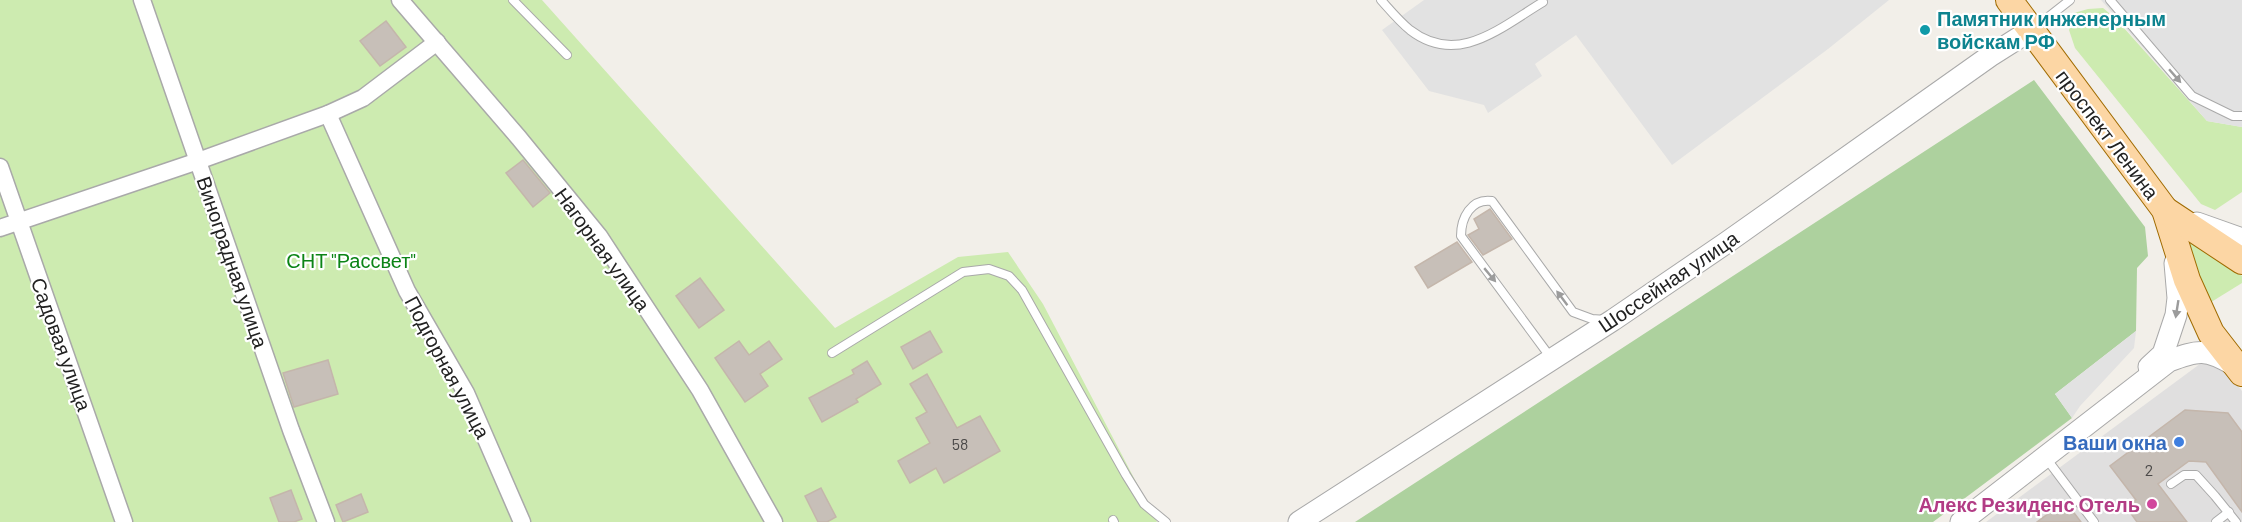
<svg xmlns="http://www.w3.org/2000/svg" width="2242" height="522" font-family="Barlow,sans-serif">
  <style>
    .residential { fill: #e0dfdf }
    .grass { fill: #cdebb0 }
    .forest { fill: #add19e }
    .parking { fill: #e2e2e2 }
    .building { fill: #c7bfb8; stroke: #c4b6ab; stroke-width: 1.5 }
    .lines { fill: none; stroke-linecap: round; stroke-linejoin: round }
    .service-casing { stroke: #a9a9a9; stroke-width: 10 }
    .minor-casing { stroke: #a9a9a9; stroke-width: 19 }
    .tertiary-casing { stroke: #a9a9a9; stroke-width: 23 }
    .primary-casing { stroke: #a06b00; stroke-width: 28 }
    .service { stroke: #fff; stroke-width: 8 }
    .minor { stroke: #fff; stroke-width: 16 }
    .tertiary { stroke: #fff; stroke-width: 21 }
    .primary { stroke: #fcd6a4; stroke-width: 26 }
    .oneway { fill: #9c9c9c }
    .culture-dot { fill: #0f9aa8; stroke: #fff; stroke-width: 2 }
    .shop-dot { fill: #3f7fe0; stroke: #fff; stroke-width: 2 }
    .hotel-dot { fill: #d1479c; stroke: #fff; stroke-width: 2 }
    .labels { text-anchor: middle; dominant-baseline: central; stroke-width: 4.5; stroke-linejoin: round; paint-order: stroke }
    .number-label { font-size: 16px; fill: #4b4948 }
    .culture-label { font-size: 20px; font-weight: bold; fill: #0d838f; stroke: #fff; text-anchor: start }
    .street-label { font-size: 20px; fill: #222; stroke: #fff }
    .park-label { font-size: 20px; fill: #0c8416; stroke: #fff }
    .shop-label { font-size: 20px; font-weight: bold; fill: #366cbe; stroke: #fff; text-anchor: end }
    .hotel-label { font-size: 20px; font-weight: bold; fill: #b23c85; stroke: #fff; text-anchor: end }
  </style>
  <rect width="100%" height="100%" fill="#f2efe9"/>
  <path class="residential" d="M 2212,355 L 2242,391 L 2242,522 L 1986,522 Z"/>
  <g class="grass">
    <path d="M 0,0 L 542,0 L 835,328 L 958,257 L 1008,252 L 1043,304 L 1157,522 L 0,522 Z"/>
    <path d="M 2103,8 L 2115,18 L 2207,121 L 2242,127 L 2242,192 L 2215,210 L 2201,204 L 2075,48 L 2069,30 L 2074,13 L 2088,9 Z"/>
    <path d="M 2175,227 L 2242,276 L 2242,283 L 2208,304 Z"/>
  </g>
  <path class="forest" d="M 2034,80 L 2145,227 L 2148,256 L 2137,268 L 2136,331 L 2055,394 L 2072,418 L 1933,522 L 1355,522 Z"/>
  <g class="parking">
    <path d="M 1424,0 L 1889,0 L 1828,49 L 1672,165 L 1576,35 L 1535,64 L 1542,76 L 1488,113 L 1484,105 L 1429,91 L 1382,30 Z"/>
    <path d="M 2101,0 L 2242,0 L 2242,127 L 2207,121 Z"/>
    <path d="M 2136,331 L 2134,348 L 2080,406 L 2072,418 L 2055,394 Z"/>
  </g>
  <g class="building">
    <path d="M 386,21 L 406,47 L 380,66 L 360,41 Z"/>
    <path d="M 523,160 L 550,193 L 533,207 L 506,173 Z"/>
    <path d="M 1490,209 L 1512,239 L 1483,255 L 1468,235 L 1479,229 L 1474,219 Z"/>
    <path d="M 1457,242 L 1472,262 L 1428,288 L 1415,267 Z"/>
    <path d="M 700,278 L 724,310 L 699,328 L 676,296 Z"/>
    <path d="M 930,331 L 942,352 L 913,369 L 901,347 Z"/>
    <path d="M 739,341 L 749,355 L 769,341 L 782,359 L 760,374 L 768,386 L 745,402 L 715,358 Z"/>
    <path d="M 328,360 L 338,394 L 294,407 L 283,373 Z"/>
    <path d="M 867,361 L 881,384 L 856,399 L 858,402 L 822,422 L 809,398 L 854,374 L 852,370 Z"/>
    <path d="M 927,374 L 957,428 L 980,416 L 1000,451 L 944,483 L 936,468 L 910,483 L 898,461 L 930,443 L 916,418 L 927,412 L 910,384 Z"/>
    <path d="M 2185,410 L 2228,413 L 2242,432 L 2242,512 L 2206,462 L 2189,461 L 2158,484 L 2187,522 L 2137,522 L 2127,508 L 2136,500 L 2110,466 Z"/>
    <path d="M 821,488 L 836,517 L 827,522 L 818,522 L 805,496 Z"/>
    <path d="M 291,490 L 302,519 L 294,522 L 279,522 L 270,498 Z"/>
    <path d="M 361,494 L 368,512 L 343,522 L 336,505 Z"/>
    <path d="M 2065,501 L 2081,522 L 2037,522 Z"/>
  </g>
  <g class="lines">
    <g class="service-casing">
      <g id="service">
        <path d="M 513,0 L 567,55"/>
        <path d="M 1381,0 C 1390,10 1399,21 1410,30 C 1458,67 1501,27 1543,2"/>
        <path d="M 2110,0 L 2192,96 L 2233,116 L 2242,116"/>
        <path d="M 2033,29 L 2070,0"/>
        <path d="M 832,353 L 963,272 L 989,269 L 1009,276 L 1022,290 L 1126,475 L 1144,504 L 1166,522"/>
        <path d="M 1551,358 L 1461,236 C 1461,218 1471,198 1492,201 L 1573,312 L 1592,319 L 1606,320"/>
        <path d="M 2046,458 L 2094,522"/>
        <path d="M 2171,484 L 2184,475 L 2196,475 L 2215,496 L 2236,522"/>
        <path d="M 1113,520 L 1114,522"/>
        <path d="M 2216,522 L 2229,512"/>
      </g>
    </g>
    <g class="minor-casing">
      <g id="minor">
        <path d="M 142,0 L 291,430 L 326,522"/>
        <path d="M 400,0 L 519,138 L 599,236 L 700,390 L 774,522"/>
        <path d="M 328,114 L 407,291 L 466,393 L 522,522"/>
        <path d="M 0,167 L 124,522"/>
        <path d="M 0,228 L 198,161 L 328,114 L 363,98 L 437,42"/>
      </g>
    </g>
    <g class="tertiary-casing">
      <g id="tertiary">
        <path d="M 2197,223 L 2242,239"/>
        <path d="M 2149,367 L 2163,354 L 2176,315 L 2178,298 L 2175,263"/>
        <path d="M 1299,522 L 1613,320 L 1726,243 L 1990,56 L 2031,30"/>
        <path d="M 1961,522 L 2169,361 C 2198,350 2206,348 2234,365"/>
      </g>
    </g>
    <g class="primary-casing">
      <g id="primary">
        <path d="M 2009,0 L 2165,210 L 2187,280 L 2211,333 L 2242,373"/>
        <path d="M 2165,210 L 2242,261"/>
      </g>
    </g>
    <use href="#service" class="service"/>
    <use href="#minor" class="minor"/>
    <use href="#tertiary" class="tertiary"/>
    <use href="#primary" class="primary"/>
  </g>
  <defs><path id="oneway-solid" d="M-6-.8H1V-3.2L6.5 0L1 3.2V.8H-6Z" transform="scale(1.5)"/></defs>
  <g class="oneway">
    <use href="#oneway-solid" transform="translate(2175 76) rotate(49)"/>
    <use href="#oneway-solid" transform="translate(1490 275) rotate(50)"/>
    <use href="#oneway-solid" transform="translate(1562 298) rotate(-127)"/>
    <use href="#oneway-solid" transform="translate(2177 309) rotate(99)"/>
  </g>
  <circle class="culture-dot" cx="1925" cy="30" r="6"/>
  <circle class="shop-dot" cx="2179" cy="442" r="6"/>
  <circle class="hotel-dot" cx="2152" cy="504" r="6"/>
  <g class="labels">
    <g class="number-label">
      <text x="960" y="443">58</text>
      <text x="2149" y="469">2</text>
    </g>
    <g class="culture-label">
      <text x="1937" y="18">Памятник инженерным<tspan x="1937" dy="23">войскам РФ</tspan></text>
    </g>
    <g class="street-label">
      <text transform="translate(2108 134) rotate(53)">проспект Ленина</text>
      <text transform="translate(603 249) rotate(54)">Нагорная улица</text>
      <text transform="translate(233 262) rotate(71)">Виноградная улица</text>
      <text transform="translate(1668 281) rotate(-34)">Шоссейная улица</text>
      <text transform="translate(62 344) rotate(70)">Садовая улица</text>
      <text transform="translate(448 367) rotate(62)">Подгорная улица</text>
    </g>
    <g class="park-label">
      <text x="351" y="260">СНТ "Рассвет"</text>
    </g>
    <g class="shop-label">
      <text x="2167" y="442">Ваши окна</text>
    </g>
    <g class="hotel-label">
      <text x="2140" y="504">Алекс Резиденс Отель</text>
    </g>
  </g>
</svg>
